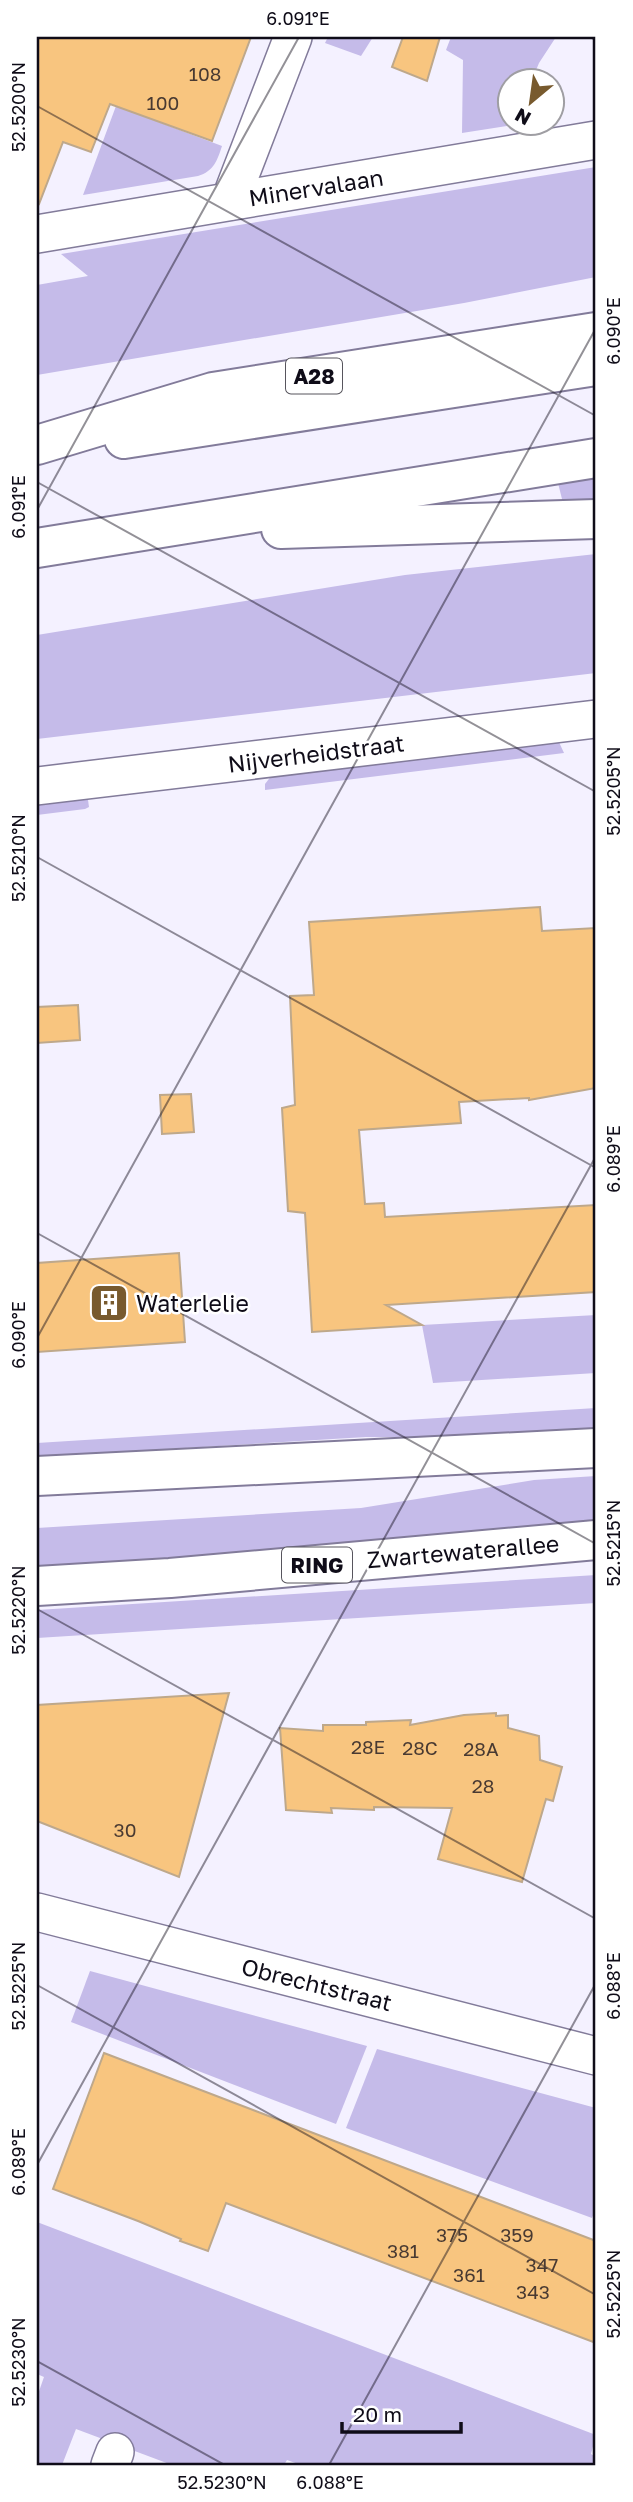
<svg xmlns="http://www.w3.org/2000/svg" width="633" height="2502" font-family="'Golos Text',sans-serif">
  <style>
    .green { fill: #c5bbe9 }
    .building { fill: #f8c57f; stroke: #bea88b; stroke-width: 2 }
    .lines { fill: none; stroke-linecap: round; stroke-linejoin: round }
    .street-casing { stroke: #827b9a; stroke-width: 40 }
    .primary-casing { stroke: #827b9a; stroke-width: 42 }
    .highway-casing { stroke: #827b9a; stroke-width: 42 }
    .street { stroke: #fff; stroke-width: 37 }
    .primary { stroke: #fff; stroke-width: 38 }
    .highway { stroke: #fff; stroke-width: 38 }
    .ticks { fill: none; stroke: #0f0c18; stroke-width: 2; stroke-opacity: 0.45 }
    .labels { text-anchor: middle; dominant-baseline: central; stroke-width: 5; stroke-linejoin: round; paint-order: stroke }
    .number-label { font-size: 19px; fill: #493a32 }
    .shield { fill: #fff; stroke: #57555d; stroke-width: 2 }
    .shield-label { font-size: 21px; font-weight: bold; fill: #0f0c18 }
    .street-label { font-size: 23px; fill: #0f0c18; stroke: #fff }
    .poi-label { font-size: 23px; fill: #0f0c18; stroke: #fff; text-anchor: start }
    .neatline { fill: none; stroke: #0f0c18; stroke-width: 2.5 }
    .ticks-label { font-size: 18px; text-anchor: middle; fill: #0f0c18 }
  </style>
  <rect width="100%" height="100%" fill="#f4f1ff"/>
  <g class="green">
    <path d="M 328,37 L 373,37 L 361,56 L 325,43 Z"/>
    <path d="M 451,37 L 556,37 L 539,63 L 532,80 L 510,80 L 510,122 L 525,123 L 462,133 L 463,60 L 446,50 Z"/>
    <path d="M 116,106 L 222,146 C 217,161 214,171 198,176 L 83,195 Z"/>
    <path d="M 596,167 L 596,277 L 464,303 L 37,375 L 37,285 L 88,276 L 61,254 Z"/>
    <path d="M 596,478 L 596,504 L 564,507 L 558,483 Z"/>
    <path d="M 596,554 L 596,673 L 37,739 L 37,635 L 405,575 Z"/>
    <path d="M 558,740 L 564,753 L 265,790 L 265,784 L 275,771 Z"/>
    <path d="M 87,793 L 89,807 L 85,809 L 37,815 L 37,799 Z"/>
    <path d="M 596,1315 L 596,1373 L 433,1383 L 422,1325 Z"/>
    <path d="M 596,1408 L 596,1434 L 541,1438 L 366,1437 L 37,1457 L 37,1443 Z"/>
    <path d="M 596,1476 L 596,1534 L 37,1569 L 37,1528 L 361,1508 L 534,1480 Z"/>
    <path d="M 596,1575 L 596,1603 L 37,1638 L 37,1610 Z"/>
    <path d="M 90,1971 L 367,2046 L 336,2124 L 71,2022 Z"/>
    <path d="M 377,2049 L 596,2108 L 596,2208 L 592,2218 L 346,2128 Z"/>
    <path d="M 37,2222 L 596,2435 L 591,2454 L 596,2457 L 596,2465 L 301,2465 L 287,2460 L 284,2465 L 172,2465 L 76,2429 L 62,2465 L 37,2465 L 37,2397 L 44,2377 L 37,2374 Z"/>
  </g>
  <g class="building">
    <path d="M 37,37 L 251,37 L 212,141 L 110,104 L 91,152 L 63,142 L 39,204 L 37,203 Z"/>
    <path d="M 403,37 L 440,37 L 427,81 L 392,67 Z"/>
    <path d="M 540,907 L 542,931 L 596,928 L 596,1088 L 529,1100 L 529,1098 L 459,1102 L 461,1123 L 359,1130 L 365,1204 L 384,1203 L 385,1217 L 596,1205 L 596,1292 L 386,1305 L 422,1325 L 312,1332 L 305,1213 L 288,1211 L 282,1108 L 295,1105 L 290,996 L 314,995 L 309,922 Z"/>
    <path d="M 78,1005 L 80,1040 L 37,1043 L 37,1007 Z"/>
    <path d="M 191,1094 L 194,1132 L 162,1134 L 160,1095 Z"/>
    <path d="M 179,1253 L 185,1342 L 37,1352 L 37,1263 Z"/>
    <path d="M 229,1693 L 179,1877 L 37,1821 L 37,1705 Z"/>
    <path d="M 496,1713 L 496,1716 L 508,1715 L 508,1728 L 539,1736 L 540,1760 L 562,1767 L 553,1801 L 546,1799 L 522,1882 L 438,1859 L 452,1808 L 374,1807 L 374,1810 L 331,1808 L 332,1813 L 286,1810 L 280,1728 L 323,1731 L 323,1725 L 366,1725 L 366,1722 L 411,1720 L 410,1725 L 464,1715 Z"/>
    <path d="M 104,2053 L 596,2241 L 596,2343 L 226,2203 L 208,2251 L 180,2241 L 181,2239 L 138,2221 L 53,2189 Z"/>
  </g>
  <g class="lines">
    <g class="street-casing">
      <g id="street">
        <path d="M 230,201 L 293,37"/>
        <path d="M 37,234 L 596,140"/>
        <path d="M 37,786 L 596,719"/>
        <path d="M 37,1912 L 596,2056"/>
        <path d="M 110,2465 L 115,2452"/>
      </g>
    </g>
    <g class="primary-casing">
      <g id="primary">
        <path d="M 37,1476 L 596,1448"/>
        <path d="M 37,1586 L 170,1578 L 596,1540"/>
      </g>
    </g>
    <g class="highway-casing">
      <g id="highway">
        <path d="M 124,439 L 596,366"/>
        <path d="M 37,445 L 213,392 L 596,332"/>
        <path d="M 281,529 L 596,519"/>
        <path d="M 37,548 L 596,458"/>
      </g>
    </g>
    <use href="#street" class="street"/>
    <use href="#primary" class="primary"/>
    <use href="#highway" class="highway"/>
  </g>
  <path class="ticks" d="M 590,37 L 596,40M 37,106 L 596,416M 37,482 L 596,792M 37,510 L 299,37M 37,857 L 596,1168M 37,1233 L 596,1544M 37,1338 L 596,328M 37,1609 L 596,1919M 37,1985 L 596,2295M 37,2165 L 596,1156M 37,2361 L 225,2465M 329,2465 L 596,1983"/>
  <defs>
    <g id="building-square" transform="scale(2.0125)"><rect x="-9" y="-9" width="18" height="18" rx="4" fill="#785a2e" stroke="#fff"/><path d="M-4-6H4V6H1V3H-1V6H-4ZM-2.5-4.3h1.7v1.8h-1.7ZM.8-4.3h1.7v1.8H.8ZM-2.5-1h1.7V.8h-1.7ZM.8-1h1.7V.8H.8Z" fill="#fff"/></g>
  </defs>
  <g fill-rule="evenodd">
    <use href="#building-square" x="109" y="1303"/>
  </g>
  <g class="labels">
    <g class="number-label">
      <text x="205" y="73">108</text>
      <text x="163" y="102">100</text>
      <text x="368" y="1746">28E</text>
      <text x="420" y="1747">28C</text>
      <text x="481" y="1748">28A</text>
      <text x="483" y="1785">28</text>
      <text x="125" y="1829">30</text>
      <text x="452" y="2234">375</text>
      <text x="517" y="2234">359</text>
      <text x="403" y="2250">381</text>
      <text x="542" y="2264">347</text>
      <text x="469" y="2274">361</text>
      <text x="533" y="2291">343</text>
    </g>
    <g class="shield">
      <rect x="286" y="358.5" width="56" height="35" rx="5"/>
      <rect x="282" y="1547.5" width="70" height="35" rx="5"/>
    </g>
    <g class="shield-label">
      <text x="314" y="376">A28</text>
      <text x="317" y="1565">RING</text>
    </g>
    <g class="street-label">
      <text transform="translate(316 187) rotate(-9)">Minervalaan</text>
      <text transform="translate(316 753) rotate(-7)">Nijverheidstraat</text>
      <text transform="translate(463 1551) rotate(-5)">Zwartewaterallee</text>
      <text transform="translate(317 1984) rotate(14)">Obrechtstraat</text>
    </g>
    <g class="poi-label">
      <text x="136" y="1303">Waterlelie</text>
    </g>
  </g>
  <rect width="633" height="2502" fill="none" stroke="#ffffff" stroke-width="77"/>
  <g transform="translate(531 102) rotate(209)"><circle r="33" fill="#ffffff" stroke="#9f9ea3" stroke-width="2"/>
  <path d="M0-5L12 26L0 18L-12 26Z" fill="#785a2e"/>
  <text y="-10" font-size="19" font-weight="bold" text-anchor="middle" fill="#0f0c18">N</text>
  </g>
  <path d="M342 2422v10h119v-10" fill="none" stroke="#0f0c18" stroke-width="3.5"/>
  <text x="353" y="2422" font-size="21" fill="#0f0c18" stroke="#ffffff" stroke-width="5" paint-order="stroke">20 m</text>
  <rect x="38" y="38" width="556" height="2426" class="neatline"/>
  <g class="ticks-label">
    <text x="298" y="25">6.091°E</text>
    <text transform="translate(19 107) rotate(-90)" y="6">52.5200°N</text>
    <text transform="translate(614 331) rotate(-90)" y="6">6.090°E</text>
    <text transform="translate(19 507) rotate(-90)" y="6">6.091°E</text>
    <text transform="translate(614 791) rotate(-90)" y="6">52.5205°N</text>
    <text transform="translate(19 858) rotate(-90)" y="6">52.5210°N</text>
    <text transform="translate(614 1159) rotate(-90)" y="6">6.089°E</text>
    <text transform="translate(19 1335) rotate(-90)" y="6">6.090°E</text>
    <text transform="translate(614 1543) rotate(-90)" y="6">52.5215°N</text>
    <text transform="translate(19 1610) rotate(-90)" y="6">52.5220°N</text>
    <text transform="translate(614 1986) rotate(-90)" y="6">6.088°E</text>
    <text transform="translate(19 1986) rotate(-90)" y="6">52.5225°N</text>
    <text transform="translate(19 2162) rotate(-90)" y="6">6.089°E</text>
    <text transform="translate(614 2294) rotate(-90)" y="6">52.5225°N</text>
    <text transform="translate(19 2362) rotate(-90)" y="6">52.5230°N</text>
    <text x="222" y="2489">52.5230°N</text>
    <text x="330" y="2489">6.088°E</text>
  </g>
</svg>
